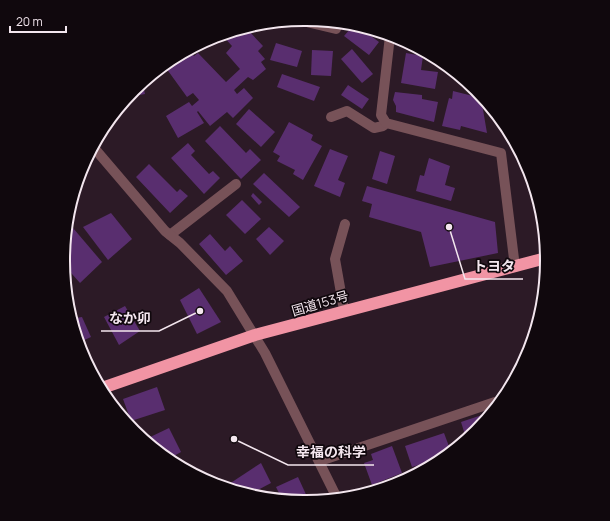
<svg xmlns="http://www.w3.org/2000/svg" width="610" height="521" font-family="Manrope,'Noto Sans JP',sans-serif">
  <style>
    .building { fill: #592e6f }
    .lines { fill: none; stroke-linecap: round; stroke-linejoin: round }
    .lane { stroke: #775258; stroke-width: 10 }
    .street { stroke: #775258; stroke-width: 10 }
    .highway { stroke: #f194a4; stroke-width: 12 }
    .labels { text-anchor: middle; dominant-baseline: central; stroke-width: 3.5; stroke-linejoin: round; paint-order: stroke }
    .street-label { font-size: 13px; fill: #f3e6ee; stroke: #10080d }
    .rim { fill: none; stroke: #f3e6ee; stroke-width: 2 }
    .leader { fill: none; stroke: #f3e6ee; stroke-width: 1.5 }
    .callout-dot { fill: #f3e6ee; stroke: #10080d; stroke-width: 1.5 }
    .callout-label { font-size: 14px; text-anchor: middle; font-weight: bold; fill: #f3e6ee; stroke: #10080d; stroke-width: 3.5; stroke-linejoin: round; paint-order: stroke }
  </style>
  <rect width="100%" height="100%" fill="#2c1a26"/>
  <g class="building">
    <path d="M 351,28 L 374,33 L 371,36 L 379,42 L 369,55 L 344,36 Z"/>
    <path d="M 248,30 L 263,46 L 258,51 L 265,59 L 261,62 L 266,69 L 253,80 L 248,77 L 234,90 L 237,94 L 244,88 L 253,98 L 233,118 L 227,112 L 210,126 L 198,111 L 197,112 L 204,123 L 178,138 L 166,116 L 189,102 L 192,106 L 199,100 L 193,93 L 187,97 L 166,68 L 191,52 L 194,56 L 198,53 L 226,82 L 240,69 L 226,53 L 232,46 L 222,35 Z"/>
    <path d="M 276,43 L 302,51 L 297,67 L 270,60 Z"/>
    <path d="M 352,49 L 373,74 L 362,83 L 341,59 Z"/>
    <path d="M 312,50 L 333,51 L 331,76 L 311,75 Z"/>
    <path d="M 406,53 L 423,56 L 421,70 L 438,72 L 435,89 L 401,83 Z"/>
    <path d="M 282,74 L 320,87 L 314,101 L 277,87 Z"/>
    <path d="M 143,85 L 145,94 L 129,97 L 134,90 Z"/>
    <path d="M 348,85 L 369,99 L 362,109 L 341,95 Z"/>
    <path d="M 453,91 L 481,98 L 487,133 L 461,126 L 460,130 L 442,126 L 449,98 L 452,99 Z"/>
    <path d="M 395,92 L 422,95 L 422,99 L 438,102 L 434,122 L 396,112 L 396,106 L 393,100 Z"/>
    <path d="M 249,109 L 275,132 L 261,147 L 236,124 Z"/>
    <path d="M 289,122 L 313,135 L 311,140 L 322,146 L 303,180 L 293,174 L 295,170 L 277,161 L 280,156 L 273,152 Z"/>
    <path d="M 220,126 L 246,153 L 250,149 L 261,160 L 241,179 L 205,141 Z"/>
    <path d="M 188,143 L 195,151 L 191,155 L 209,174 L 213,171 L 220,178 L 204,194 L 171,158 Z"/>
    <path d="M 330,149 L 348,156 L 338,180 L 345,183 L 340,197 L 314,186 Z"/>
    <path d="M 380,151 L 395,156 L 387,184 L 372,179 Z"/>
    <path d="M 429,158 L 450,166 L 445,185 L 455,188 L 451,201 L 416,191 L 420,175 L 424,176 Z"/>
    <path d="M 149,164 L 177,192 L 180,189 L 188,196 L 170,213 L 136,177 Z"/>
    <path d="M 264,173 L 300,207 L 289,217 L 253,184 Z"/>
    <path d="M 367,186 L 495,222 L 498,253 L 430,267 L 421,232 L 369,217 L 372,204 L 362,201 Z"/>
    <path d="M 253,193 L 262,202 L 259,205 L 251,196 Z"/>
    <path d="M 242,200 L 261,219 L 245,234 L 226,215 Z"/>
    <path d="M 111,213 L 132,239 L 108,260 L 83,227 Z"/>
    <path d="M 269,227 L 284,241 L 270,255 L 256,239 Z"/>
    <path d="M 73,228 L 102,262 L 80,283 L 64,265 L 64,260 L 70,230 Z"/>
    <path d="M 210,234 L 225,251 L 230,246 L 243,261 L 226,275 L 199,244 Z"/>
    <path d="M 199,288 L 221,322 L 197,334 L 180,300 Z"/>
    <path d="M 125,306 L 140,331 L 119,345 L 104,317 Z"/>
    <path d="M 82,317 L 91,337 L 80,342 L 75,318 Z"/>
    <path d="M 157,387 L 165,410 L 131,421 L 123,399 Z"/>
    <path d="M 482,415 L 484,419 L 476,431 L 466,438 L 461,422 Z"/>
    <path d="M 169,428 L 181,452 L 172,457 L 146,439 Z"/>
    <path d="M 444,433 L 450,449 L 432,461 L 412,467 L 405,446 Z"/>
    <path d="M 392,446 L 402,473 L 372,485 L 364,463 L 373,460 L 371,454 Z"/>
    <path d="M 261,463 L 271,483 L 254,492 L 226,486 Z"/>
    <path d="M 298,477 L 309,501 L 305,502 L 281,497 L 276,487 Z"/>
  </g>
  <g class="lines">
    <g class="lane">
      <path d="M 331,117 L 347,111 L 374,128 L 383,126 L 386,123"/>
      <path d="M 170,235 L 236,184"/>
      <path d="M 344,310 L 335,259 L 345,224"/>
    </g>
    <g class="street">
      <path d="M 298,20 L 336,29 L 337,25"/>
      <path d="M 390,36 L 381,115 L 386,123 L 501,153 L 515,267"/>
      <path d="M 95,149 L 165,231 L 180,243 L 227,291 L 265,353 L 336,496"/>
      <path d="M 320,461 L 495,402"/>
    </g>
    <path class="highway" d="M 105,387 L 255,335 L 546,258"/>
  </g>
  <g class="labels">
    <g class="street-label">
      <text transform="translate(320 303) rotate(-16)">国道153号</text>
    </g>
  </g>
  <path d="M0 0H610V521H0ZM304 26H306A234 234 0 0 1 540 260V261A234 234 0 0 1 306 495H304A234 234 0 0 1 70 261V260A234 234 0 0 1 304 26Z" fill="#10080d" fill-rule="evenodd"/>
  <path class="rim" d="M304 26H306A234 234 0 0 1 540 260V261A234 234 0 0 1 306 495H304A234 234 0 0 1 70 261V260A234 234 0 0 1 304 26Z"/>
  <path class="leader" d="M449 227L465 279H523M200 311L159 331H101M234 439L288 465H374"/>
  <g class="callout-dot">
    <circle cx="449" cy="227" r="4"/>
    <circle cx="200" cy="311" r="4"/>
    <circle cx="234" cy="439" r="4"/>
  </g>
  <g class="callout-label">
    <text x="494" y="271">トヨタ</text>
    <text x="130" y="323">なか卯</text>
    <text x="331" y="457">幸福の科学</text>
  </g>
  <path d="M10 26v6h56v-6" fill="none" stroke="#f3e6ee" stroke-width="2"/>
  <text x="16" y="26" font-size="12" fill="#f3e6ee" stroke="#10080d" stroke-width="3" paint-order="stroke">20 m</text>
</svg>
